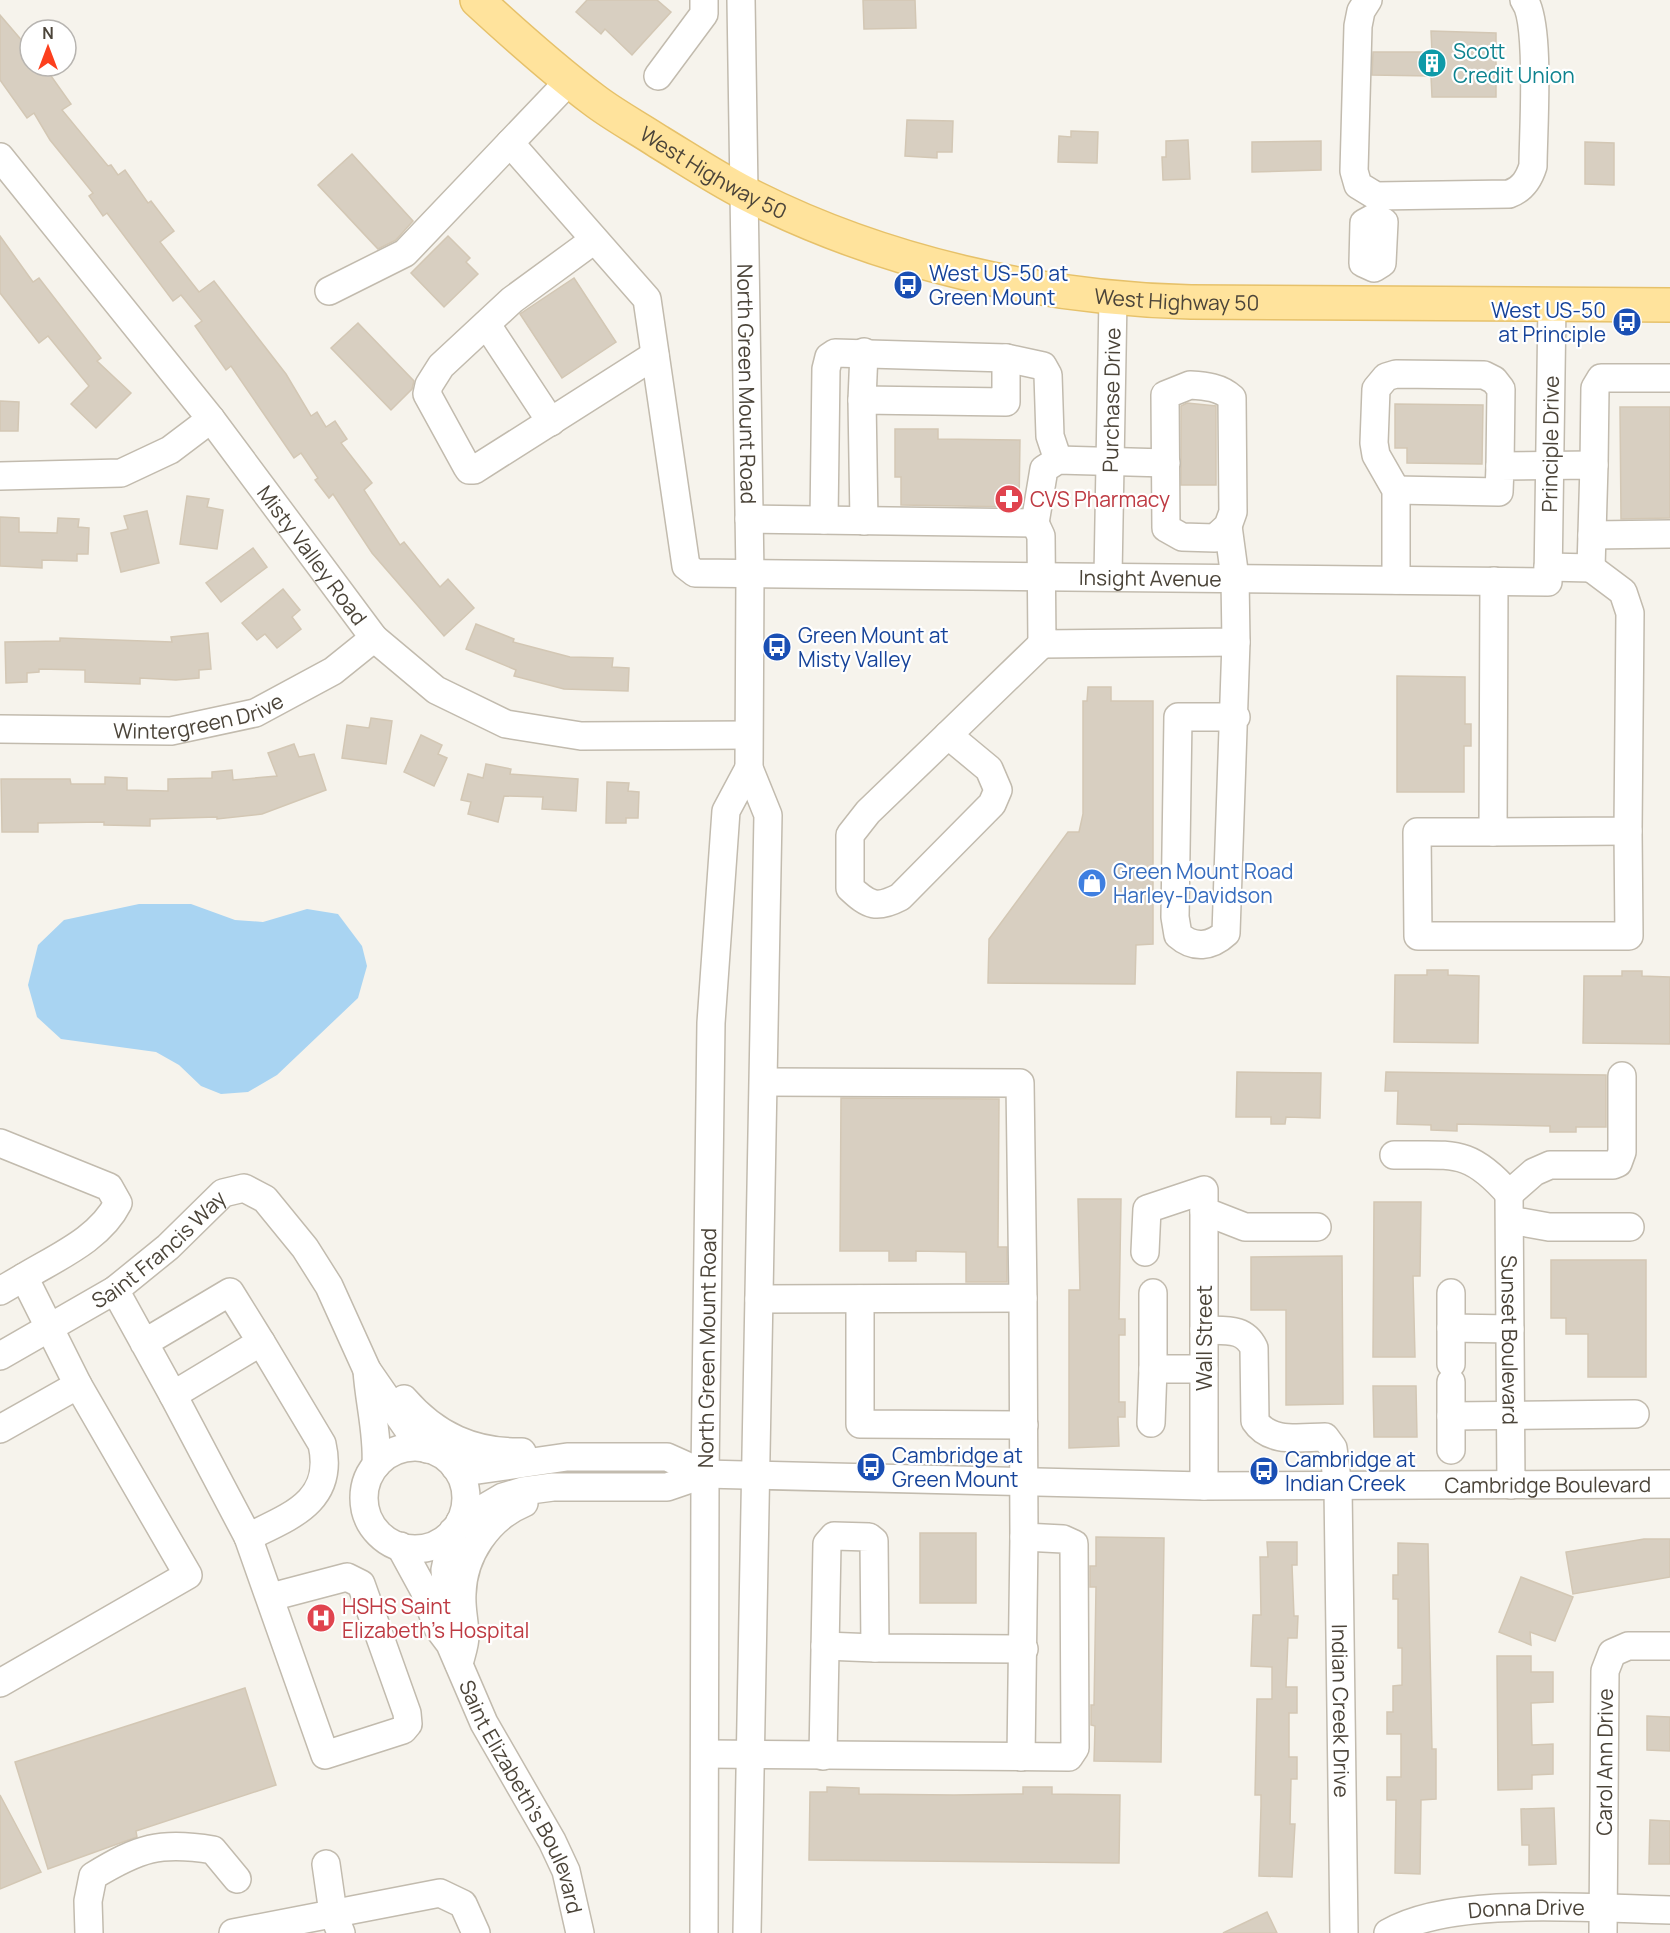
<svg xmlns="http://www.w3.org/2000/svg" width="1670" height="1933" font-family="Manrope,sans-serif">
  <style>
    .water { fill: #a9d4f2 }
    .building { fill: #d8cfc1; stroke: #d3c7b4; stroke-width: 1.5 }
    .lines { fill: none; stroke-linecap: round; stroke-linejoin: round }
    .minor-casing { stroke: #c2bbae; stroke-width: 30 }
    .major-casing { stroke: #e6c16a; stroke-width: 36 }
    .minor { stroke: #fff; stroke-width: 27 }
    .major { stroke: #ffe39c; stroke-width: 33 }
    .labels { text-anchor: middle; dominant-baseline: central; stroke-width: 4.5; stroke-linejoin: round; paint-order: stroke }
    .culture-label { font-size: 21px; fill: #0d838f; stroke: #fff; text-anchor: start }
    .street-label { font-size: 21px; fill: #4b4439; stroke: #fff }
    .transit-label { font-size: 21px; fill: #164399; stroke: #fff; text-anchor: start }
    .health-label { font-size: 21px; fill: #be3a42; stroke: #fff; text-anchor: start }
    .shop-label { font-size: 21px; fill: #366cbe; stroke: #fff; text-anchor: start }
  </style>
  <rect width="100%" height="100%" fill="#f6f3ec"/>
  <path class="water" d="M 139,904 L 191,904 L 235,920 L 263,922 L 307,909 L 338,914 L 362,946 L 367,966 L 358,998 L 277,1075 L 248,1092 L 221,1094 L 201,1086 L 179,1065 L 156,1052 L 61,1039 L 37,1017 L 28,985 L 38,945 L 64,920 Z"/>
  <g class="building">
    <path d="M 587,0 L 657,0 L 671,12 L 632,55 L 605,29 L 601,34 L 576,12 Z"/>
    <path d="M 863,0 L 915,0 L 916,28 L 864,29 Z"/>
    <path d="M 0,15 L 30,50 L 30,66 L 44,66 L 71,104 L 62,110 L 108,166 L 111,165 L 118,175 L 125,170 L 148,203 L 151,201 L 174,231 L 160,242 L 199,292 L 214,281 L 286,374 L 311,416 L 317,412 L 326,427 L 335,421 L 347,439 L 341,443 L 372,483 L 364,490 L 400,545 L 404,542 L 440,587 L 448,579 L 474,608 L 444,636 L 372,553 L 333,494 L 329,498 L 315,480 L 318,478 L 301,453 L 294,458 L 231,366 L 226,370 L 195,326 L 202,321 L 181,295 L 173,301 L 107,213 L 103,216 L 89,196 L 93,193 L 50,140 L 34,113 L 27,118 L 0,80 Z"/>
    <path d="M 1431,31 L 1496,33 L 1496,97 L 1432,97 L 1431,76 L 1372,75 L 1373,52 L 1432,52 Z"/>
    <path d="M 907,120 L 953,121 L 952,152 L 937,152 L 937,158 L 905,156 Z"/>
    <path d="M 1071,131 L 1098,132 L 1097,163 L 1058,162 L 1059,136 L 1071,137 Z"/>
    <path d="M 1188,140 L 1190,179 L 1163,180 L 1162,157 L 1166,157 L 1166,141 Z"/>
    <path d="M 1321,141 L 1321,170 L 1252,172 L 1252,142 Z"/>
    <path d="M 1585,142 L 1614,143 L 1614,185 L 1585,184 Z"/>
    <path d="M 352,154 L 413,221 L 396,240 L 378,249 L 318,185 Z"/>
    <path d="M 0,236 L 33,282 L 39,278 L 101,358 L 97,361 L 131,393 L 96,428 L 71,404 L 89,386 L 48,336 L 39,343 L 0,293 Z"/>
    <path d="M 448,236 L 470,258 L 466,262 L 478,274 L 444,307 L 411,273 Z"/>
    <path d="M 574,278 L 616,342 L 562,378 L 520,314 Z"/>
    <path d="M 358,323 L 414,381 L 412,389 L 391,410 L 331,348 Z"/>
    <path d="M 0,401 L 19,402 L 18,431 L 0,431 Z"/>
    <path d="M 1187,403 L 1216,406 L 1216,485 L 1181,485 L 1181,406 Z"/>
    <path d="M 1395,404 L 1483,405 L 1482,464 L 1407,463 L 1407,448 L 1395,448 Z"/>
    <path d="M 1620,407 L 1670,407 L 1670,518 L 1621,519 Z"/>
    <path d="M 895,429 L 938,429 L 938,439 L 1020,440 L 1019,507 L 901,505 L 901,477 L 895,477 Z"/>
    <path d="M 187,496 L 209,499 L 207,507 L 223,510 L 217,549 L 180,544 Z"/>
    <path d="M 147,511 L 159,563 L 121,572 L 111,533 L 128,529 L 124,516 Z"/>
    <path d="M 0,517 L 19,518 L 19,532 L 57,533 L 58,518 L 79,519 L 78,527 L 89,528 L 88,554 L 77,554 L 77,561 L 42,560 L 42,568 L 0,566 Z"/>
    <path d="M 253,548 L 267,567 L 221,602 L 206,583 Z"/>
    <path d="M 283,589 L 300,610 L 292,617 L 301,629 L 277,648 L 265,634 L 257,640 L 242,623 Z"/>
    <path d="M 476,624 L 514,639 L 513,642 L 570,657 L 613,658 L 612,667 L 629,668 L 628,691 L 564,689 L 514,676 L 516,670 L 466,649 Z"/>
    <path d="M 208,633 L 211,669 L 199,670 L 199,678 L 176,680 L 140,678 L 140,684 L 85,682 L 85,670 L 39,669 L 39,672 L 27,673 L 27,682 L 6,683 L 5,642 L 60,641 L 60,638 L 172,642 L 171,637 Z"/>
    <path d="M 1397,676 L 1465,677 L 1465,724 L 1471,724 L 1471,746 L 1464,746 L 1464,792 L 1397,792 Z"/>
    <path d="M 1088,687 L 1111,687 L 1111,701 L 1153,701 L 1153,944 L 1136,945 L 1135,984 L 988,983 L 989,939 L 1068,832 L 1079,832 L 1083,814 L 1083,701 L 1087,701 Z"/>
    <path d="M 371,718 L 392,721 L 386,764 L 342,758 L 347,725 L 369,728 Z"/>
    <path d="M 421,735 L 442,745 L 438,754 L 447,758 L 434,786 L 404,772 Z"/>
    <path d="M 294,744 L 299,757 L 314,754 L 326,790 L 262,814 L 217,819 L 217,817 L 150,819 L 150,826 L 104,825 L 104,822 L 38,823 L 38,832 L 2,832 L 1,779 L 70,779 L 71,784 L 105,784 L 105,777 L 127,778 L 127,790 L 168,791 L 168,779 L 212,778 L 212,772 L 232,770 L 233,780 L 277,776 L 268,753 Z"/>
    <path d="M 486,764 L 511,769 L 510,774 L 578,779 L 576,811 L 542,809 L 543,797 L 504,796 L 498,822 L 468,814 L 471,802 L 461,800 L 468,774 L 483,778 Z"/>
    <path d="M 607,782 L 629,783 L 628,791 L 639,792 L 638,818 L 626,818 L 626,823 L 606,823 Z"/>
    <path d="M 1427,970 L 1448,970 L 1448,975 L 1479,976 L 1478,1043 L 1394,1042 L 1395,975 L 1427,975 Z"/>
    <path d="M 1622,971 L 1642,971 L 1642,976 L 1670,977 L 1670,1044 L 1583,1043 L 1584,976 L 1622,976 Z"/>
    <path d="M 1237,1072 L 1321,1073 L 1320,1118 L 1286,1117 L 1285,1124 L 1271,1124 L 1271,1117 L 1236,1117 Z"/>
    <path d="M 1386,1072 L 1606,1075 L 1606,1127 L 1576,1127 L 1576,1132 L 1550,1132 L 1550,1126 L 1457,1124 L 1457,1131 L 1431,1130 L 1431,1125 L 1397,1124 L 1398,1091 L 1385,1091 Z"/>
    <path d="M 841,1098 L 999,1099 L 998,1247 L 1007,1247 L 1007,1282 L 966,1282 L 966,1252 L 916,1251 L 916,1261 L 889,1261 L 889,1251 L 840,1251 Z"/>
    <path d="M 1078,1199 L 1121,1199 L 1119,1319 L 1125,1319 L 1125,1335 L 1119,1335 L 1119,1402 L 1125,1402 L 1125,1417 L 1118,1417 L 1119,1446 L 1069,1448 L 1069,1290 L 1080,1290 Z"/>
    <path d="M 1374,1202 L 1421,1202 L 1420,1276 L 1413,1276 L 1415,1357 L 1373,1357 Z"/>
    <path d="M 1342,1256 L 1343,1404 L 1286,1405 L 1286,1310 L 1251,1310 L 1251,1257 Z"/>
    <path d="M 1551,1260 L 1646,1260 L 1646,1377 L 1588,1377 L 1588,1334 L 1566,1334 L 1566,1318 L 1551,1318 Z"/>
    <path d="M 1373,1386 L 1416,1386 L 1417,1437 L 1374,1437 Z"/>
    <rect x="920" y="1533" width="56" height="70"/>
    <path d="M 1096,1537 L 1164,1538 L 1161,1762 L 1094,1761 L 1095,1726 L 1091,1725 L 1091,1705 L 1094,1705 L 1096,1587 L 1090,1587 L 1090,1566 L 1096,1566 Z"/>
    <path d="M 1644,1539 L 1670,1539 L 1670,1577 L 1573,1594 L 1566,1552 Z"/>
    <path d="M 1267,1542 L 1297,1542 L 1297,1565 L 1292,1565 L 1294,1616 L 1298,1616 L 1297,1638 L 1288,1638 L 1286,1687 L 1297,1687 L 1297,1713 L 1289,1713 L 1289,1757 L 1297,1757 L 1297,1779 L 1291,1779 L 1290,1824 L 1295,1824 L 1292,1877 L 1259,1876 L 1261,1806 L 1261,1795 L 1255,1795 L 1257,1699 L 1272,1699 L 1272,1667 L 1251,1666 L 1253,1615 L 1261,1615 L 1260,1557 L 1268,1557 Z"/>
    <path d="M 1398,1543 L 1428,1544 L 1432,1749 L 1436,1749 L 1436,1799 L 1421,1800 L 1420,1874 L 1395,1873 L 1396,1800 L 1387,1800 L 1387,1777 L 1401,1777 L 1401,1734 L 1387,1734 L 1387,1712 L 1393,1712 L 1393,1686 L 1402,1685 L 1402,1648 L 1398,1648 L 1398,1599 L 1393,1599 L 1393,1575 L 1398,1575 Z"/>
    <path d="M 1521,1577 L 1573,1597 L 1555,1641 L 1530,1632 L 1531,1645 L 1499,1632 Z"/>
    <path d="M 1497,1656 L 1531,1656 L 1531,1672 L 1553,1672 L 1553,1702 L 1531,1703 L 1532,1745 L 1553,1744 L 1553,1774 L 1532,1775 L 1532,1789 L 1498,1790 Z"/>
    <path d="M 245,1688 L 276,1785 L 136,1831 L 137,1837 L 48,1869 L 15,1762 Z"/>
    <path d="M 1647,1716 L 1670,1717 L 1670,1751 L 1647,1750 Z"/>
    <path d="M 827,1787 L 859,1788 L 859,1794 L 954,1795 L 1023,1794 L 1023,1787 L 1052,1787 L 1052,1794 L 1120,1795 L 1119,1863 L 809,1860 L 810,1792 L 827,1792 Z"/>
    <path d="M 0,1795 L 41,1872 L 0,1889 Z"/>
    <path d="M 1554,1808 L 1556,1864 L 1529,1865 L 1529,1845 L 1522,1845 L 1521,1809 Z"/>
    <path d="M 1650,1820 L 1670,1821 L 1670,1864 L 1649,1864 Z"/>
    <path d="M 1267,1912 L 1277,1933 L 1223,1933 Z"/>
  </g>
  <g class="lines">
    <g class="minor-casing">
      <g id="minor">
        <path id="s1" d="M 741,0 L 750,575 L 749,768 L 768,815 L 747,1933"/>
        <path d="M 1368,0 L 1361,11 L 1358,26 L 1354,171 L 1358,185 L 1376,196 L 1509,194 C 1523,189 1529,179 1533,166 C 1533,133 1541,22 1524,0"/>
        <path d="M 658,76 L 704,14 L 704,0"/>
        <path id="s2" d="M 510,143 L 647,299 L 686,566 L 695,573 L 1548,582 L 1552,304"/>
        <path id="s3" d="M 0,157 L 211,419 L 374,638 L 436,690 L 506,724 L 581,736 L 748,735"/>
        <path d="M 1375,217 L 1384,222 L 1382,263 L 1374,268 L 1363,263 L 1364,223 Z"/>
        <path d="M 594,240 L 512,300 L 441,366 L 429,385 L 427,394 L 467,467 L 469,470 L 474,470 L 655,355"/>
        <path d="M 329,291 L 405,253 L 569,81"/>
        <path d="M 487,325 L 551,422"/>
        <path d="M 1190,385 C 1206,386 1220,387 1232,398 L 1233,512 L 1228,526 L 1215,538 L 1182,537 L 1166,528 L 1165,395 Z"/>
        <path d="M 862,400 L 864,352"/>
        <path d="M 1594,465 L 1595,388 L 1601,378 L 1670,378"/>
        <path d="M 0,476 L 121,473 L 170,450 L 211,419"/>
        <path d="M 1396,490 L 1499,492 L 1500,466 L 1594,465 L 1591,568 L 1548,567"/>
        <path d="M 749,519 L 1035,523 L 1044,469 L 1058,460 L 1166,463"/>
        <path d="M 824,520 L 826,369 L 829,357 L 835,353 L 1006,358 L 1043,366 L 1048,375 L 1050,436 L 1058,460"/>
        <path d="M 864,521 L 862,400 L 1006,402 L 1006,358"/>
        <path d="M 1035,523 L 1041,536 L 1042,644 L 1236,642 L 1235,578 L 1228,526"/>
        <path d="M 1592,535 L 1670,534"/>
        <path id="s4" d="M 1108,576 L 1113,298"/>
        <path d="M 1396,580 L 1396,490 L 1376,455 L 1374,443 L 1376,389 L 1386,377 L 1396,374 L 1484,375 L 1494,380 L 1501,389 L 1500,466"/>
        <path d="M 1494,581 L 1493,832 L 1628,831 L 1630,613 L 1623,592 L 1591,568"/>
        <path d="M 1236,717 L 1178,717 L 1175,917 L 1178,935 C 1194,949 1211,947 1226,933 L 1236,642"/>
        <path id="s5" d="M 0,729 L 171,731 L 255,713 L 333,671 L 374,638"/>
        <path d="M 948,735 L 989,769 L 998,790 L 992,804 L 900,897 C 877,909 869,906 850,888 L 850,835 L 868,812 Z"/>
        <path d="M 948,735 L 1042,644"/>
        <path d="M 1493,832 L 1417,832 L 1418,936 L 1629,936 L 1628,831"/>
        <path d="M 0,1143 L 109,1187 L 118,1203 C 100,1239 57,1257 24,1277"/>
        <path d="M 1394,1155 C 1452,1156 1468,1147 1509,1194"/>
        <path id="s6" d="M 1509,1194 L 1511,1485"/>
        <path d="M 1509,1194 L 1534,1172 L 1550,1165 L 1613,1165 L 1618,1163 L 1622,1152 L 1622,1076"/>
        <path d="M 1204,1211 L 1245,1227 L 1317,1227"/>
        <path d="M 1510,1220 L 1549,1227 L 1630,1227"/>
        <path d="M 1145,1252 L 1147,1209 L 1204,1190 L 1204,1486"/>
        <path d="M 115,1290 L 173,1395 L 261,1342 L 230,1292 L 144,1343"/>
        <path d="M 0,1291 L 24,1277 L 78,1385 L 0,1429"/>
        <path d="M 1451,1293 L 1451,1364"/>
        <path d="M 759,1299 L 1023,1298 L 1020,1083 L 764,1082"/>
        <path d="M 860,1299 L 860,1424 L 1024,1425"/>
        <path d="M 1451,1328 L 1510,1329"/>
        <path id="s7" d="M 1204,1330 C 1225,1331 1244,1327 1254,1348 L 1255,1421 C 1270,1444 1301,1437 1325,1437 L 1333,1448 L 1338,1487 L 1344,1933"/>
        <path id="s8" d="M 0,1356 L 115,1290 L 168,1247 L 223,1193 L 244,1188 L 265,1199 L 305,1248 L 329,1286 L 367,1370 L 412,1435 L 427,1449"/>
        <path d="M 1153,1369 L 1153,1293"/>
        <path d="M 367,1370 C 369,1402 378,1433 376,1465"/>
        <path d="M 1451,1382 L 1451,1450"/>
        <path d="M 173,1395 L 248,1537 C 291,1516 335,1501 322,1444 L 261,1342"/>
        <path d="M 404,1399 C 436,1436 474,1453 522,1452"/>
        <path d="M 1451,1416 L 1635,1414"/>
        <path d="M 1151,1423 L 1153,1369 L 1204,1369"/>
        <circle cx="415" cy="1498" r="51"/>
        <path d="M 455,1467 L 478,1470 L 567,1457 L 667,1457 L 705,1474"/>
        <path id="s9" d="M 460,1522 L 503,1497 L 523,1491 L 553,1487 L 667,1487 L 705,1474 L 1204,1486 L 1670,1484"/>
        <path d="M 248,1537 L 325,1755 L 403,1730 L 408,1724 L 407,1713 L 361,1584 L 347,1577 L 271,1597"/>
        <path id="s10" d="M 400,1546 L 424,1590 L 438,1628 L 450,1644 L 484,1723 L 552,1841 L 566,1871 L 580,1933"/>
        <path d="M 448,1610 L 445,1570 L 453,1531"/>
        <path d="M 825,1646 L 875,1648"/>
        <path d="M 459,1664 C 461,1655 465,1645 465,1636 C 465,1623 461,1609 462,1594 C 463,1555 488,1518 524,1503"/>
        <path d="M 0,1683 L 188,1575 L 78,1385"/>
        <path d="M 706,1754 L 1069,1757 L 1075,1748 L 1074,1544 L 1063,1539 L 1024,1537 L 1023,1298"/>
        <path d="M 823,1756 L 827,1544 L 834,1536 L 869,1537 L 874,1541 L 875,1648 L 1024,1649"/>
        <path d="M 1021,1757 L 1024,1537"/>
        <path d="M 326,1864 L 333,1913 L 341,1933"/>
        <path d="M 89,1933 L 88,1901 L 93,1876 C 139,1848 160,1841 213,1850 L 237,1879"/>
        <path d="M 233,1933 L 440,1893 L 463,1904 L 476,1933"/>
        <path id="s11" d="M 704,1933 L 705,1474 L 711,1023 L 726,811 L 749,768"/>
        <path id="s12" d="M 1388,1933 C 1453,1895 1594,1909 1670,1910"/>
        <path id="s13" d="M 1603,1933 L 1605,1671 L 1612,1653 L 1628,1646 L 1670,1646"/>
      </g>
    </g>
    <g class="major-casing">
      <g id="major">
        <path id="s14" d="M 477,0 C 515,35 553,69 594,100 C 615,116 638,128 659,142 C 687,159 716,178 745,193 C 881,263 1039,298 1191,302 L 1670,305"/>
      </g>
    </g>
    <use href="#minor" class="minor"/>
    <use href="#major" class="major"/>
  </g>
  <defs>
    <g id="building-disc" transform="scale(1.5)"><circle r="9.5" fill="#0f9aa8" stroke="#fff"/><path d="M-4-6H4V6H1V3H-1V6H-4ZM-2.5-4.3h1.7v1.8h-1.7ZM.8-4.3h1.7v1.8H.8ZM-2.5-1h1.7V.8h-1.7ZM.8-1h1.7V.8H.8Z" fill="#fff"/></g>
    <g id="bus-disc" transform="scale(1.5)"><circle r="9.5" fill="#1a4fb4" stroke="#fff"/><path d="M-5-6H5V4H4V6H2V4H-2V6H-4V4H-5ZM-3.5-4V0h7V-4ZM-3.5 1.2v1.5H-2V1.2ZM2 1.2v1.5H3.5V1.2Z" fill="#fff"/></g>
    <g id="pharmacy-disc" transform="scale(1.5)"><circle r="9.5" fill="#e0444e" stroke="#fff"/><path d="M-2-6h4v4h4v4h-4v4h-4v-4h-4v-4h4Z" fill="#fff"/></g>
    <g id="shop-disc" transform="scale(1.5)"><circle r="9.5" fill="#3f7fe0" stroke="#fff"/><path d="M-5-2.5h2.3a2.7 3.5 0 0 1 5.4 0H5L5.5 6h-11ZM-1.5-2.5h3a1.5 2.3 0 0 0-3 0Z" fill="#fff"/></g>
    <g id="hospital-disc" transform="scale(1.5)"><circle r="9.5" fill="#e0444e" stroke="#fff"/><path d="M-5-5h3v3.5h4V-5h3V5h-3V1.5h-4V5h-3Z" fill="#fff"/></g>
  </defs>
  <g fill-rule="evenodd">
    <use href="#building-disc" x="1432" y="63"/>
    <use href="#bus-disc" x="908" y="285"/>
    <use href="#bus-disc" x="1627" y="322"/>
    <use href="#pharmacy-disc" x="1009" y="499"/>
    <use href="#bus-disc" x="777" y="647"/>
    <use href="#shop-disc" x="1092" y="883"/>
    <use href="#bus-disc" x="871" y="1467"/>
    <use href="#bus-disc" x="1264" y="1471"/>
    <use href="#hospital-disc" x="321" y="1618"/>
  </g>
  <g class="labels">
    <g class="culture-label">
      <text x="1453" y="51">Scott<tspan x="1453" dy="24">Credit Union</tspan></text>
    </g>
    <g class="street-label">
      <text stroke="none"><textPath href="#s14" startOffset="294">West Highway 50</textPath></text>
      <text stroke="none"><textPath href="#s14" startOffset="780">West Highway 50</textPath></text>
      <text stroke="none"><textPath href="#s1" startOffset="384">North Green Mount Road</textPath></text>
      <text stroke="none"><textPath href="#s4" startOffset="176">Purchase Drive</textPath></text>
      <text stroke="none"><textPath href="#s2" startOffset="1480">Principle Drive</textPath></text>
      <text stroke="none"><textPath href="#s3" startOffset="506">Misty Valley Road</textPath></text>
      <text stroke="none"><textPath href="#s2" startOffset="944">Insight Avenue</textPath></text>
      <text stroke="none"><textPath href="#s5" startOffset="200">Wintergreen Drive</textPath></text>
      <text stroke="none"><textPath href="#s8" startOffset="192">Saint Francis Way</textPath></text>
      <text transform="translate(1204 1338) rotate(-90)">Wall Street</text>
      <text stroke="none"><textPath href="#s6" startOffset="146">Sunset Boulevard</textPath></text>
      <text stroke="none"><textPath href="#s11" startOffset="585">North Green Mount Road</textPath></text>
      <text stroke="none"><textPath href="#s9" startOffset="1098">Cambridge Boulevard</textPath></text>
      <text stroke="none"><textPath href="#s7" startOffset="482">Indian Creek Drive</textPath></text>
      <text stroke="none"><textPath href="#s13" startOffset="171">Carol Ann Drive</textPath></text>
      <text stroke="none"><textPath href="#s10" startOffset="280">Saint Elizabeth's Boulevard</textPath></text>
      <text stroke="none"><textPath href="#s12" startOffset="142">Donna Drive</textPath></text>
    </g>
    <g class="transit-label">
      <text x="929" y="273">West US-50 at<tspan x="929" dy="24">Green Mount</tspan></text>
      <text x="1606" y="310" text-anchor="end">West US-50<tspan x="1606" dy="24">at Principle</tspan></text>
      <text x="798" y="635">Green Mount at<tspan x="798" dy="24">Misty Valley</tspan></text>
      <text x="892" y="1455">Cambridge at<tspan x="892" dy="24">Green Mount</tspan></text>
      <text x="1285" y="1459">Cambridge at<tspan x="1285" dy="24">Indian Creek</tspan></text>
    </g>
    <g class="health-label">
      <text x="1030" y="499">CVS Pharmacy</text>
      <text x="342" y="1606">HSHS Saint<tspan x="342" dy="24">Elizabeth's Hospital</tspan></text>
    </g>
    <g class="shop-label">
      <text x="1113" y="871">Green Mount Road<tspan x="1113" dy="24">Harley-Davidson</tspan></text>
    </g>
  </g>
  <g transform="translate(48 48)"><circle r="28" fill="#ffffff" stroke="#b7b4b0" stroke-width="1.5"/>
  <path d="M0-4.5L10 22L0 15L-10 22Z" fill="#fc3f1d"/>
  <text y="-9" font-size="16" font-weight="bold" text-anchor="middle" fill="#4b4439">N</text>
  </g>
</svg>
